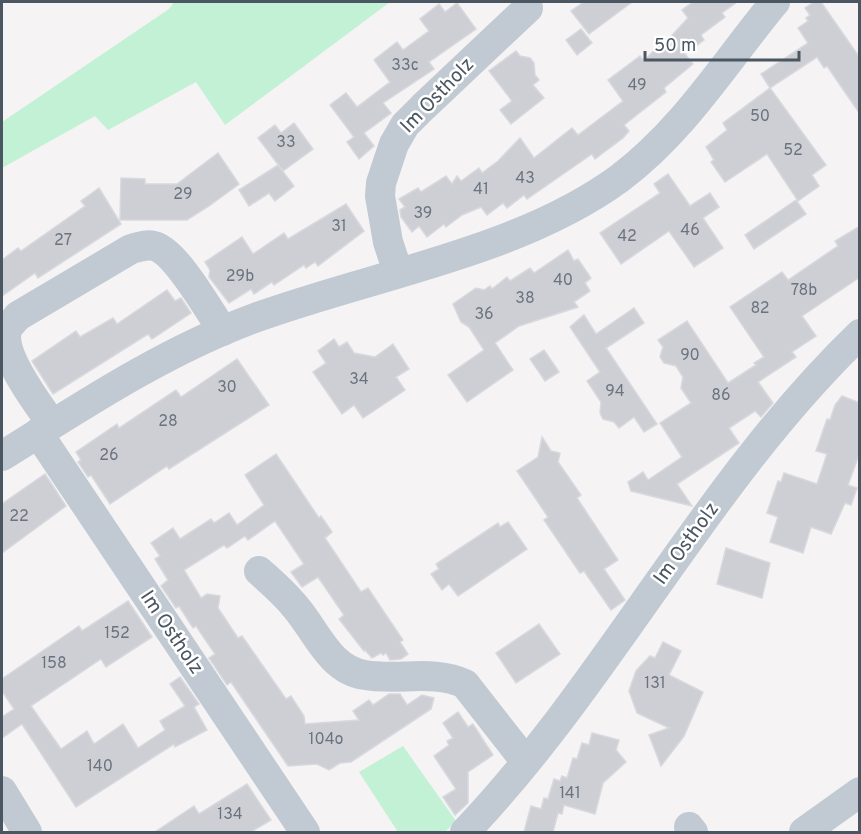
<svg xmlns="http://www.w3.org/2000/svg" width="861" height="834" font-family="Overpass,sans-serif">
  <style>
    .green { fill: #c3f1d5 }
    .building { fill: #cdcfd5; stroke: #d7d9de; stroke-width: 1.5 }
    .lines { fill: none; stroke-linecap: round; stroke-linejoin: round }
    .minor { stroke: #c1cad2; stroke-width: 30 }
    .labels { text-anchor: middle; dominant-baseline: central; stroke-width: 5; stroke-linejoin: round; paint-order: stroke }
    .number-label { font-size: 16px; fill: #6b747e }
    .street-label { font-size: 20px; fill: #4a5661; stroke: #fff }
  </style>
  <rect width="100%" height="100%" fill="#f5f3f3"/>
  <g class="green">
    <path d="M 174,2 L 390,2 L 225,125 L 196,82 L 108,130 L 95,116 L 2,168 L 2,122 L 169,9 Z"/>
    <path d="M 403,746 L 456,821 L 445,832 L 398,832 L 359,772 Z"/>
  </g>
  <g class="building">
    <path d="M 584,2 L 632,2 L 589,34 L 571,11 Z"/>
    <path d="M 693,2 L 737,2 L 722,13 L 725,17 L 701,35 L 704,40 L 685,54 L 693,64 L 664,88 L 666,92 L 624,125 L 629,131 L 623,138 L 595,159 L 592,154 L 527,199 L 524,195 L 507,208 L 503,203 L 487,215 L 481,207 L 462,215 L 446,227 L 444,224 L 427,237 L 419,226 L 412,232 L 401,217 L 400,210 L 405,207 L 399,199 L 418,188 L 421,192 L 446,176 L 452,184 L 457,176 L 461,181 L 479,168 L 482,173 L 498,161 L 520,138 L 534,158 L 572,128 L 578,135 L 623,101 L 608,80 L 640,56 L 644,61 L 660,44 L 662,46 L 688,18 L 682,10 Z"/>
    <path d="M 814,2 L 821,2 L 860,58 L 860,114 L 827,66 L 824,68 L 817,57 L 770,88 L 761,74 L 808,43 L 798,28 L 808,21 L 806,18 L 810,15 L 805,8 Z"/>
    <path d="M 457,3 L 476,29 L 429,62 L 434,69 L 383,103 L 391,113 L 364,133 L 374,146 L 359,159 L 347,142 L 354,137 L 330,105 L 346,93 L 357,107 L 390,82 L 374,60 L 397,42 L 403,50 L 429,31 L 420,19 L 439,4 L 445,12 Z"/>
    <path d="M 581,29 L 592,43 L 577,55 L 566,40 Z"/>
    <path d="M 516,51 L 520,56 L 530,58 L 534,63 L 535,75 L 539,80 L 533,85 L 544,98 L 511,124 L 500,110 L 512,101 L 489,71 Z"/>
    <path d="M 770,88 L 826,165 L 812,175 L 819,186 L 798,201 L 767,154 L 725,182 L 711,162 L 714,160 L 706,147 L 727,130 L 723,123 Z"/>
    <path d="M 294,123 L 313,149 L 283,171 L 258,138 L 275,125 L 281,133 Z"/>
    <path d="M 218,153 L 239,184 L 209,206 L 187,220 L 120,220 L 121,178 L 145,179 L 145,184 L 177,184 Z"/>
    <path d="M 278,165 L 294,186 L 275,201 L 269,193 L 249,206 L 239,190 Z"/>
    <path d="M 668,174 L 690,206 L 710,193 L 719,207 L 703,218 L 723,248 L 694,267 L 669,231 L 621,264 L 600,233 L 660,193 L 654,184 Z"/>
    <path d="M 99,188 L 121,224 L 38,278 L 35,273 L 2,296 L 2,260 L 18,248 L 21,251 L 85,206 L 81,201 Z"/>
    <path d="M 796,200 L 806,214 L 754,249 L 745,235 Z"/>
    <path d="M 346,204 L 364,231 L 318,266 L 315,262 L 306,268 L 304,265 L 274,285 L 272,282 L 254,294 L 251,289 L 229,303 L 209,277 L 210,270 L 205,262 L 242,237 L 253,254 L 284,233 L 288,239 Z"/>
    <path d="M 860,226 L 860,277 L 802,316 L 816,336 L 792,352 L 796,357 L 758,382 L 773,403 L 761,417 L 755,411 L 729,428 L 739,443 L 677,484 L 692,506 L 631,491 L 628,482 L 643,472 L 648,480 L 682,457 L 660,423 L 691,403 L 681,388 L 683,377 L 676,366 L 664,363 L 660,357 L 663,347 L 658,340 L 687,321 L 728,383 L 756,365 L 754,363 L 764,357 L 730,307 L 782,272 L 788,280 L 838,246 L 835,241 Z"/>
    <path d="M 568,250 L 574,261 L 578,259 L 591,278 L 585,283 L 590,291 L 574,302 L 578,307 L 519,326 L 495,343 L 513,370 L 467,402 L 448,375 L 484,350 L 469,327 L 461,322 L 453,304 L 476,288 L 484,290 L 490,286 L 492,289 L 507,277 L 510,281 L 530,268 L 534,273 Z"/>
    <path d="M 167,290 L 175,301 L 181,298 L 191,313 L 152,339 L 148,334 L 53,394 L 32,361 L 76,331 L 80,337 L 113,318 L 117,324 Z"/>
    <path d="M 634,308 L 644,323 L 606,348 L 657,424 L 644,432 L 634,417 L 619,428 L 614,422 L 603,419 L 600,413 L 601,402 L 587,381 L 600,372 L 570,327 L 584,315 L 596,334 Z"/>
    <path d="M 334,339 L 339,347 L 347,342 L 354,353 L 375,357 L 393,344 L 409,369 L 396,377 L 405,390 L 363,418 L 354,405 L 342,414 L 313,372 L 326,363 L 318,351 Z"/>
    <path d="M 544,350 L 559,372 L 545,381 L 530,359 Z"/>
    <path d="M 237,359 L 269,405 L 169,469 L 167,466 L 110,504 L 91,475 L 88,477 L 78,462 L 81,460 L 76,452 L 117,424 L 119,428 L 176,390 L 181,397 Z"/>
    <path d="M 842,396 L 860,403 L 860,452 L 848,485 L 857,488 L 851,505 L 845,503 L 831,534 L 811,527 L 803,553 L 770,542 L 778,517 L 767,513 L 778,481 L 781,482 L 784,473 L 817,484 L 827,454 L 816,451 L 827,419 L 830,420 L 835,405 Z"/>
    <path d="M 542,437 L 551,451 L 560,453 L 558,462 L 581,495 L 577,498 L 618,560 L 604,569 L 625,600 L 611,610 L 584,571 L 580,573 L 544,520 L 548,517 L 517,471 L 538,457 Z"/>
    <path d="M 276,454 L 319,518 L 321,516 L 332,532 L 325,538 L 361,592 L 368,588 L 403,640 L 400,642 L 408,654 L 401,659 L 390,660 L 386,653 L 383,655 L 381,653 L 372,658 L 365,650 L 364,651 L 339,619 L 344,615 L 318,577 L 302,587 L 291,572 L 304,564 L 275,521 L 248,540 L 245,536 L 227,548 L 224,545 L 184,570 L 201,598 L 207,594 L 220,596 L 218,608 L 238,638 L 242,636 L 286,699 L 291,696 L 304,716 L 305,724 L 359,720 L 353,711 L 369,700 L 373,705 L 389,694 L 400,694 L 407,705 L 422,695 L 434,698 L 431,709 L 351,762 L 340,763 L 329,770 L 317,764 L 288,766 L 231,682 L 227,685 L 209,658 L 215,654 L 196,626 L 193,628 L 179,606 L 176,608 L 161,586 L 168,580 L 155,559 L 160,556 L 151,543 L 173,528 L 180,539 L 211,519 L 214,523 L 229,513 L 237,525 L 264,505 L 245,475 Z"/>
    <path d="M 45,474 L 66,506 L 2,553 L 2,504 Z"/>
    <path d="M 508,522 L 527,549 L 458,596 L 449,584 L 442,590 L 431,574 L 439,569 L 436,564 L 498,523 L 500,527 Z"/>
    <path d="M 726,548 L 770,563 L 762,598 L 717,584 Z"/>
    <path d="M 128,601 L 152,637 L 106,667 L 101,659 L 31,706 L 61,749 L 87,731 L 94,744 L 123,724 L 138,748 L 165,730 L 160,721 L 185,706 L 170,684 L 180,677 L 199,704 L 194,707 L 207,730 L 175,747 L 174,744 L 76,807 L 22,724 L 2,738 L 2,717 L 14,709 L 2,691 L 2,679 L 79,626 L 82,631 Z"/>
    <path d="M 539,624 L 560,654 L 516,683 L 496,653 Z"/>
    <path d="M 663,642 L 681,651 L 669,675 L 703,692 L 684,736 L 661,766 L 649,735 L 669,728 L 637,713 L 629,691 L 636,671 L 650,656 L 655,658 Z"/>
    <path d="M 458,712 L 468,727 L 473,724 L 493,755 L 468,772 L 468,803 L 455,815 L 443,797 L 456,789 L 434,756 L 449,745 L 447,741 L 453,738 L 443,723 Z"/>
    <path d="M 592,733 L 619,740 L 616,750 L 626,762 L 603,783 L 595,814 L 564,805 L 562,814 L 558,813 L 553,832 L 524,832 L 531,806 L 541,809 L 544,798 L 548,799 L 554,779 L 560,781 L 562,776 L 567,778 L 573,758 L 577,759 L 582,743 L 589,745 Z"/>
    <path d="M 247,784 L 271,820 L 251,832 L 155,832 L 194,806 L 199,814 Z"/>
  </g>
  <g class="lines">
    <g class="minor">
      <path d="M 398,272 L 388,242 L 380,196 L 381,183 L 394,144 L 405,125 L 423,107 L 528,8"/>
      <path d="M 52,424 C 38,404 0,355 7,330 C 9,325 15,320 18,316 L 131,249 C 139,247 146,244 154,246 C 176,251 209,311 223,331"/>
      <path d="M 38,433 L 305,832"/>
      <path d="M 2,456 C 82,406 163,352 252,319 C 371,275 518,253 620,178 C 684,130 725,62 775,2"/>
      <path d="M 259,571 C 270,581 282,591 292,603 C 315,627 328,670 365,675 C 399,681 433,669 465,684 L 526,762"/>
      <path d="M 2,791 L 27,832"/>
      <path d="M 689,827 L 693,832"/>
      <path d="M 465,832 C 611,679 706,482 860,334"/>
      <path d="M 804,832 L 860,792"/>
    </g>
  </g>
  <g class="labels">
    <g class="number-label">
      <text x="405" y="66">33c</text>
      <text x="637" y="86">49</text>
      <text x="760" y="117">50</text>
      <text x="286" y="143">33</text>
      <text x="793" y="151">52</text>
      <text x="525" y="179">43</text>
      <text x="481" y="190">41</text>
      <text x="183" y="195">29</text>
      <text x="423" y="214">39</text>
      <text x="339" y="227">31</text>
      <text x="690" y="231">46</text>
      <text x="627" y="237">42</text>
      <text x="63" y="241">27</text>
      <text x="240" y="277">29b</text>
      <text x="563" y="281">40</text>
      <text x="804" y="291">78b</text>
      <text x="525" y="299">38</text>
      <text x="760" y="309">82</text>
      <text x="484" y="315">36</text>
      <text x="690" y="356">90</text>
      <text x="359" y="380">34</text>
      <text x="227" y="388">30</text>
      <text x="615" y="392">94</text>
      <text x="721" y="396">86</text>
      <text x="168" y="422">28</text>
      <text x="109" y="456">26</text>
      <text x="19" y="517">22</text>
      <text x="117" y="634">152</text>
      <text x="54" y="664">158</text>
      <text x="655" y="684">131</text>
      <text x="326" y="740">104o</text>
      <text x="100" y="767">140</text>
      <text x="570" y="794">141</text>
      <text x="230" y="815">134</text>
    </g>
    <g class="street-label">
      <text transform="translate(438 96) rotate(-46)">Im Ostholz</text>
      <text transform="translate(687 544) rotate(-54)">Im Ostholz</text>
      <text transform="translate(171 633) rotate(56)">Im Ostholz</text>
    </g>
  </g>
  <rect width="861" height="834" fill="none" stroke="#4a5661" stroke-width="6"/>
  <path d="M645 51v9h154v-9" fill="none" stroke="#4a5661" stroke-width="3"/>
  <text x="654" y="51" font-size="18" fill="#4a5661" stroke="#ffffff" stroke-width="4.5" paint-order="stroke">50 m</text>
</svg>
